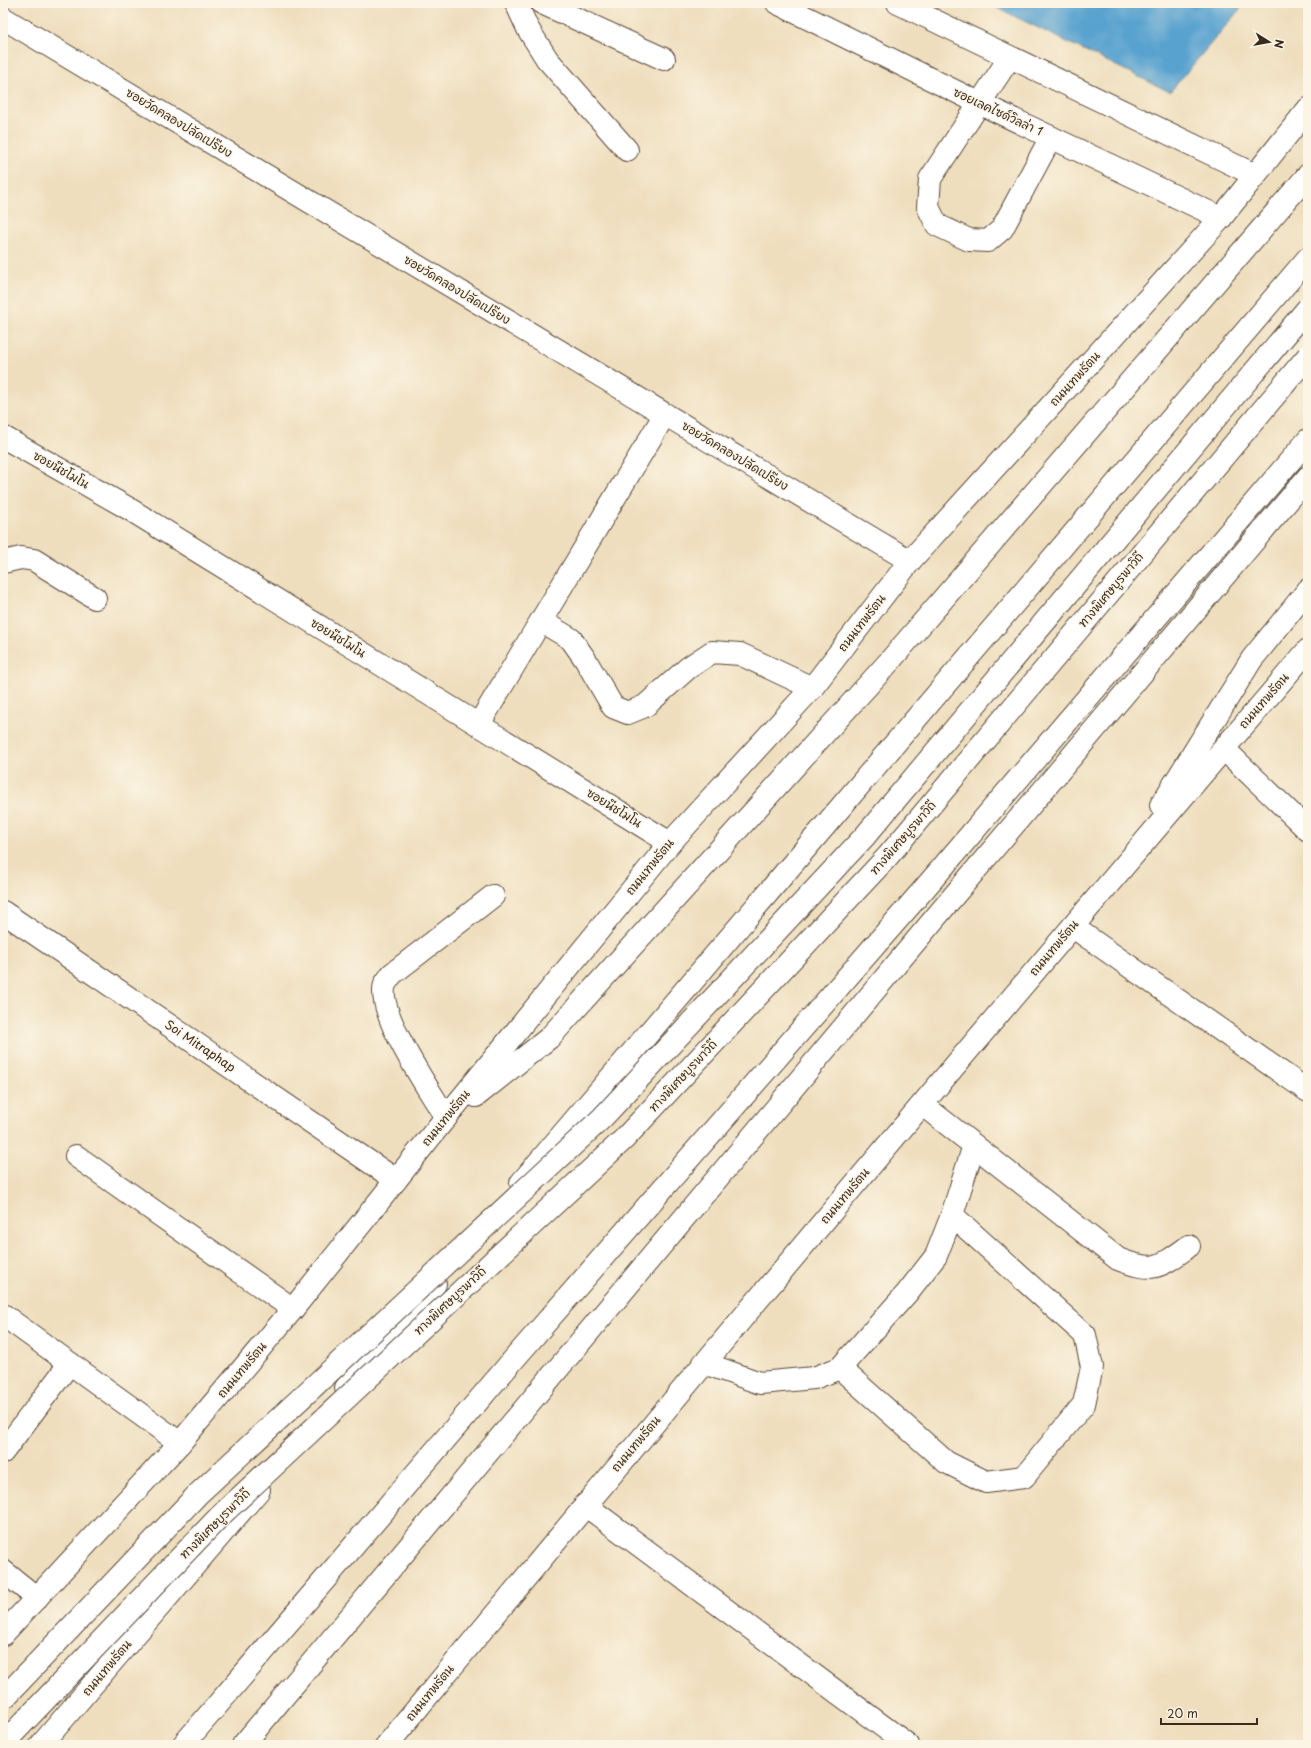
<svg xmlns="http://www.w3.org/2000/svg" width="1311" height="1748" viewBox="0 0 1311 1748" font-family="'Playpen Sans','Playpen Sans Thai',sans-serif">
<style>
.water{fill:#58a2cf;stroke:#4a6676}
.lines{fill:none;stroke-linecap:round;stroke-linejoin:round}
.minor-casing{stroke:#564536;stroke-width:24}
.major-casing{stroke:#564536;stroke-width:24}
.highway-casing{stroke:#564536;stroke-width:24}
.minor{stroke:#fff;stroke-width:22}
.major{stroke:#fff;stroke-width:22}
.highway{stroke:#fff;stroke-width:22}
.highway-bridge-casing{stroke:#564536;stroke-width:24;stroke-linecap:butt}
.highway-bridge{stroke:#fff;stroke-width:22}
.labels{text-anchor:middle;stroke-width:3;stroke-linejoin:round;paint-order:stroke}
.street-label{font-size:12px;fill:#3b2a1e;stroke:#fcf5e5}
</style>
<rect width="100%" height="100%" fill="#fcf5e5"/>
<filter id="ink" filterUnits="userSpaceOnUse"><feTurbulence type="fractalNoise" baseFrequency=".025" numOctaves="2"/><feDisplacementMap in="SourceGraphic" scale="8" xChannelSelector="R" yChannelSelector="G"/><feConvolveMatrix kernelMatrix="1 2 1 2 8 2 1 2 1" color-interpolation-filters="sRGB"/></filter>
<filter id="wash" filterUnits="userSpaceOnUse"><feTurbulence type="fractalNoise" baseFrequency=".012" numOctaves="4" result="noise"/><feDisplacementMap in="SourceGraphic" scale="16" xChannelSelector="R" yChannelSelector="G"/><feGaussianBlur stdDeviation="0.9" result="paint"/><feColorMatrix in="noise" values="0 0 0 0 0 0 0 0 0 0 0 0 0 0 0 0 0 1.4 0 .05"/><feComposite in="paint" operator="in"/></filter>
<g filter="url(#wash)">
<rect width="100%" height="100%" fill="#eedebd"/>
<path class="water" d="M987,3H1245L1170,92Z"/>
</g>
<g filter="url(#ink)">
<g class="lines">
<g class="minor-casing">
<path id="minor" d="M516,3L528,29L547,59L627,150
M542,3L664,59
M777,3L979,103L1221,218
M898,3L1255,175
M3,18L910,561
M1010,57L930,179L928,207L937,225L969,240L988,241L1002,229L1051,137
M3,437L126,507L670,843
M3,562L21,558L34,560L95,598
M541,621L571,639L585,659L613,707L628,713L645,706L688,668L712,652L740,654L812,688
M479,724L665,414
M1224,749L1308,830
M3,912L396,1180
M1073,927L1308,1091
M923,1105L1118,1259C1154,1273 1159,1268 1189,1246
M446,1118C431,1092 375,1012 385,984C387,981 390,977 392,974L493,896
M76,1156L293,1309
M3,1315L180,1443
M704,1363L760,1383L814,1378L840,1368L907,1293L936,1256L952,1215L974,1145
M840,1368L946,1462L986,1482L1024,1477L1084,1404L1092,1367L1085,1335L952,1215
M3,1452L70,1363
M585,1505L908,1745
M3,1571L37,1598"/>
</g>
<g class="major-casing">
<path id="major" d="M1161,805L1252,659L1308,590
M476,1096L549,1038L888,663L1308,175
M3,1634L180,1443L293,1309L443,1121L670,843L812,688L910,561L1221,218L1308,109
M387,1745C691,1377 998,1013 1308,650"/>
</g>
<g class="highway-casing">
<path id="highway" d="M521,1183L1308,258
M346,1388L435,1284
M41,1745L259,1490
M183,1745L514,1359L924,889L1308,440
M243,1745L946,905L1308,477"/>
</g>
<use href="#minor" class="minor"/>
<use href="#major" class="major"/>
<use href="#highway" class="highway"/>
<g class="highway-bridge-casing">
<path id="highway-bridge" d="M3,1699L198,1494L602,1118L865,836L1308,308
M3,1744L220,1516L624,1139L888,856L1308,356"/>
</g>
<use href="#highway-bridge" class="highway-bridge"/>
</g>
</g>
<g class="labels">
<g class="street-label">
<text transform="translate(998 112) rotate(25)" y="4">ซอยเลคไซด์วิลล่า 1</text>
<text transform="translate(179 123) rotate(31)" y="4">ซอยวัดคลองปลัดเปรียง</text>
<text transform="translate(457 290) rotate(31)" y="4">ซอยวัดคลองปลัดเปรียง</text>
<text transform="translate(1075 379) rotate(-48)" y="4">ถนนเทพรัตน</text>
<text transform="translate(735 456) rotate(31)" y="4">ซอยวัดคลองปลัดเปรียง</text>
<text transform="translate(61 470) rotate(30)" y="4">ซอยนีชโมโน</text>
<text transform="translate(1111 590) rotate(-50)" y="4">ทางพิเศษบูรพาวิถี</text>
<text transform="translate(862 623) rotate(-52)" y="4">ถนนเทพรัตน</text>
<text transform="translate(338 638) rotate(32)" y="4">ซอยนีชโมโน</text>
<text transform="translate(1264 701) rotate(-49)" y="4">ถนนเทพรัตน</text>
<text transform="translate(614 808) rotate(32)" y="4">ซอยนีชโมโน</text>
<text transform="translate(903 838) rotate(-49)" y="4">ทางพิเศษบูรพาวิถี</text>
<text transform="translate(650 867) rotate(-51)" y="4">ถนนเทพรัตน</text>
<text transform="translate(1054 948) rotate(-50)" y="4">ถนนเทพรัตน</text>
<text transform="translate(200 1046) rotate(34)" y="4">Soi Mitraphap</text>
<text transform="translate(683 1076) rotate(-47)" y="4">ทางพิเศษบูรพาวิถี</text>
<text transform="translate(446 1118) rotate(-51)" y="4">ถนนเทพรัตน</text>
<text transform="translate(845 1196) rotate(-50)" y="4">ถนนเทพรัตน</text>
<text transform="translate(450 1301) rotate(-43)" y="4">ทางพิเศษบูรพาวิถี</text>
<text transform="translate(242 1370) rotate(-50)" y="4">ถนนเทพรัตน</text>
<text transform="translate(636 1444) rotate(-50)" y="4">ถนนเทพรัตน</text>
<text transform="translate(215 1524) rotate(-45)" y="4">ทางพิเศษบูรพาวิถี</text>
<text transform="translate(107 1668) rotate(-50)" y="4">ถนนเทพรัตน</text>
<text transform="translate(430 1693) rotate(-51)" y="4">ถนนเทพรัตน</text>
</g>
</g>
<rect width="1311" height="1748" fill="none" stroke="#fcf5e5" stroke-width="16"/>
<g transform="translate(1269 42) rotate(101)" stroke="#fcf5e5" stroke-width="3" paint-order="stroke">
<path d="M0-3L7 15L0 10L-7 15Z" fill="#3b2a1e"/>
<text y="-6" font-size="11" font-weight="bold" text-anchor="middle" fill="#3b2a1e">N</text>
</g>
<path d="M1161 1718v6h96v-6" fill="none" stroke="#3b2a1e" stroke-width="2"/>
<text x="1167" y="1718" font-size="12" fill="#3b2a1e" stroke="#fcf5e5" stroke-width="3" paint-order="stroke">20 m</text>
</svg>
